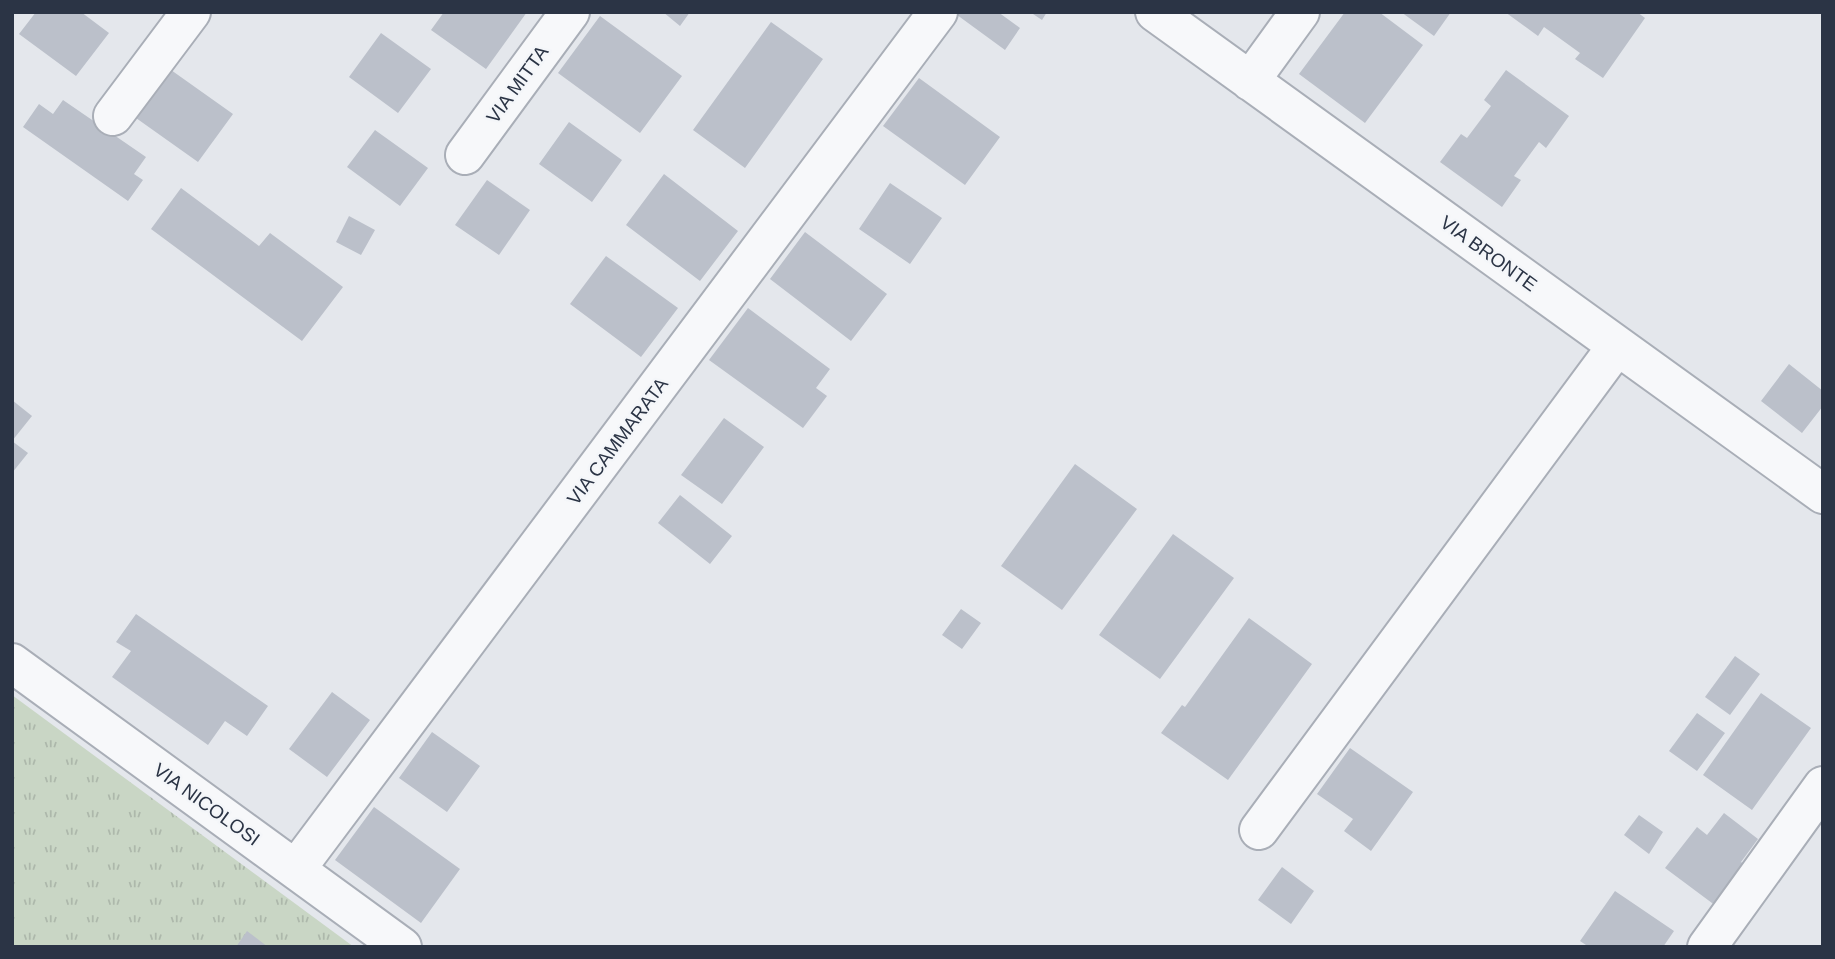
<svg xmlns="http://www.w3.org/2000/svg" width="1835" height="959" viewBox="0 0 1835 959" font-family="Helvetica,sans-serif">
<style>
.grass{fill:url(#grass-tufts)}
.building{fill:#bbc0ca}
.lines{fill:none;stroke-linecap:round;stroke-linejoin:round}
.minor-casing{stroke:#a9aeb7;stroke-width:42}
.minor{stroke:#f7f8fa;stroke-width:38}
.labels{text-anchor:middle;stroke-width:5;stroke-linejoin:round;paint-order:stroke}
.street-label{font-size:19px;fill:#2b3445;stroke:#f4f6f9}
</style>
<defs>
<pattern id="grass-tufts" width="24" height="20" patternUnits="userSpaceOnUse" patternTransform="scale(1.75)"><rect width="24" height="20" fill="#c9d6c5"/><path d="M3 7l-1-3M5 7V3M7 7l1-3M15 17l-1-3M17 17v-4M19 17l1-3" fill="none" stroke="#adb8ab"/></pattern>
</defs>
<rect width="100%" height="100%" fill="#e4e7ec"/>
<path class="grass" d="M12,695L354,947H12Z"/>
<path class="building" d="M36,12H81L109,33L76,76L19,34Z
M444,12H527L486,69L431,30Z
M663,12H690L680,26Z
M953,12H998L1020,28L1005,50Z
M1030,12H1047L1042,20Z
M1345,12H1379L1423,45L1365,123L1299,74Z
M1401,12H1451L1434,36Z
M1505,12H1637L1645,18L1603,78L1575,59L1580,53L1544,27L1538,36Z
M600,16L682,76L640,133L558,73Z
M771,22L823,59L745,168L693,130Z
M381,33L431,69L398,113L349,77Z
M171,70L233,114L198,162L136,118Z
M1506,70L1569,116L1546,148L1539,142L1514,176L1521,180L1502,207L1440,162L1461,134L1467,138L1491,106L1484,100Z
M919,78L1000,137L965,185L883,126Z
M63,100L146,157L134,174L143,180L128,201L23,127L39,104L53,114Z
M569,122L622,160L592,202L539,164Z
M375,130L428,168L400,206L347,167Z
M664,174L738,231L700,281L626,225Z
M487,180L530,210L499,255L455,225Z
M890,183L942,218L910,264L859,229Z
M181,188L259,246L270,233L343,287L302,341L151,229Z
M349,216L375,230L361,255L336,242Z
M805,232L887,294L851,341L770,279Z
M606,256L678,308L641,357L570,304Z
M748,308L830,369L816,388L827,396L803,428L709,360Z
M1789,364L1823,391V406L1802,433L1761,401Z
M12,400L32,416L12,441L28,453L12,473Z
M724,418L764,447L722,504L681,475Z
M1075,464L1137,509L1062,610L1001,566Z
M680,495L732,536L710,564L658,523Z
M1173,534L1234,578L1160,679L1099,635Z
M961,609L981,623L962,649L942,635Z
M136,614L268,706L247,736L225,721L208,745L112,677L131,651L116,642Z
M1249,618L1312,664L1228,780L1161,733L1182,705L1185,707Z
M1735,656L1760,674L1730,715L1705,697Z
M332,692L370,720L327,777L289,749Z
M1761,693L1811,728L1752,810L1703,775Z
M1697,713L1725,733L1697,771L1669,751Z
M432,732L480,766L447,812L399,778Z
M1350,748L1413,792L1371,851L1344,831L1353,819L1317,794Z
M374,807L460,869L421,923L335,860Z
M1724,813L1758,839L1741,862L1746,866L1716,906L1665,868L1697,827L1707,835Z
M1639,815L1663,832L1649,854L1624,835Z
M1282,867L1314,891L1291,924L1258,900Z
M1615,891L1674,931L1663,947H1589L1580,941Z
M247,931L268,947H236Z"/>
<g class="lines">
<g class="minor-casing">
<path id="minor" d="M1155,12L1823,494
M1250,81L1300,12
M113,116L191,12
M465,155L570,12
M12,663L402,947
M1259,830L1617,346
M296,869L938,12
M1707,947L1823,786"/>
</g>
<use href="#minor" class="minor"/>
</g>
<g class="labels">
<g class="street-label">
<text transform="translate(517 84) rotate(-54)" y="7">VIA MITTA</text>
<text transform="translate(1489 253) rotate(36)" y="7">VIA BRONTE</text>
<text transform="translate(617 441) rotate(-53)" y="7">VIA CAMMARATA</text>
<text transform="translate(207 804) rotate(36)" y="7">VIA NICOLOSI</text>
</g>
</g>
<rect width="1835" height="959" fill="none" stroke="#2b3445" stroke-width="28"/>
</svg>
